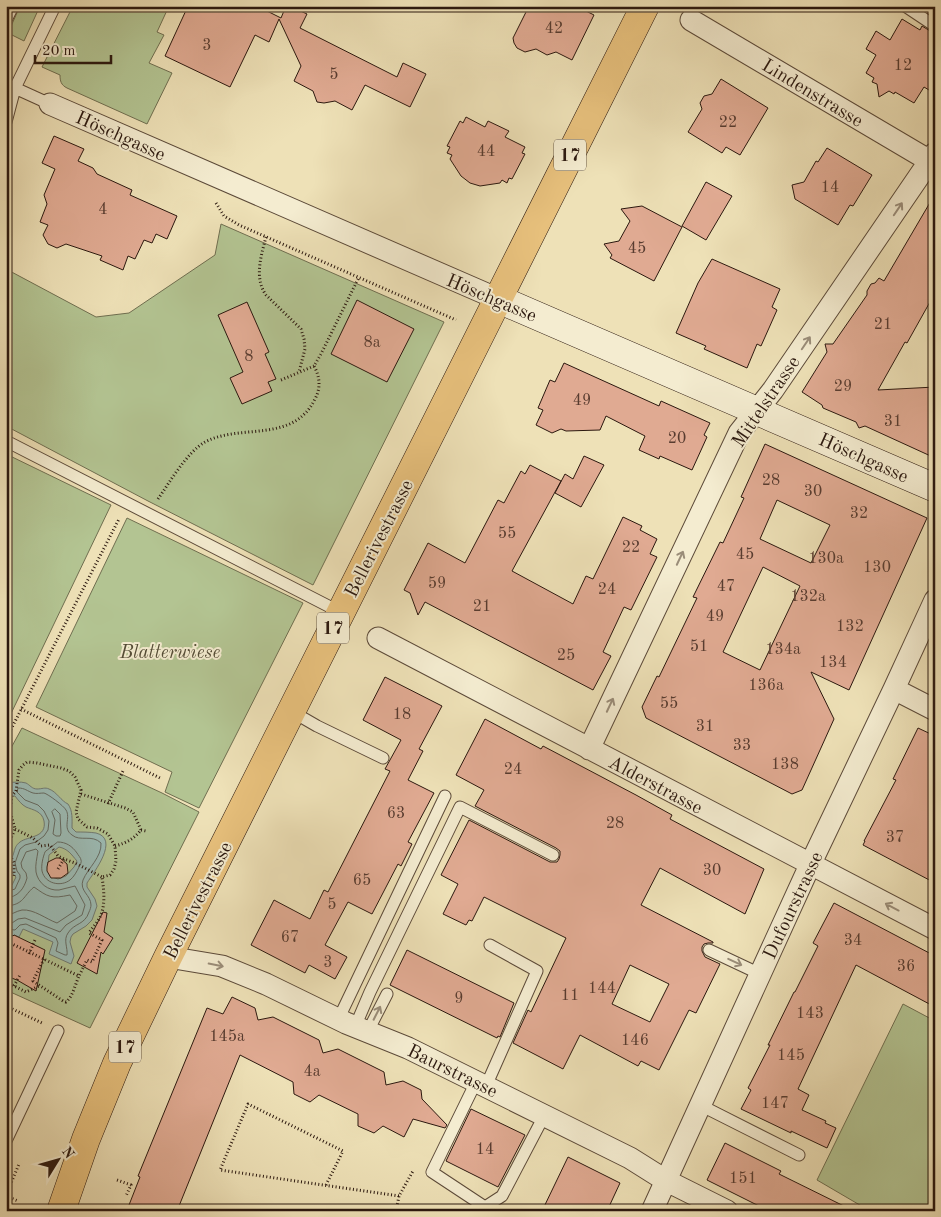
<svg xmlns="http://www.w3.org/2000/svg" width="941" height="1217" viewBox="0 0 941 1217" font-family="'Old Standard TT',serif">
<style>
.green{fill:#b3c492;stroke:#6f6e50}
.water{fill:#9cbcb6;stroke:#6f7a73;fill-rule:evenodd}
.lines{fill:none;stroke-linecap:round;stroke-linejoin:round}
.shore{stroke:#646a62;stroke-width:1}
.building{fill:#e0aa92;stroke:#2b180f;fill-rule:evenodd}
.service-casing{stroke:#5c4a39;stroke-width:13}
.minor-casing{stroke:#5c4a39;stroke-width:23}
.secondary-casing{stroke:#2b180f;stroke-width:29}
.primary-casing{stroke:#2b180f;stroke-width:29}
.path{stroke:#2b180f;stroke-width:3;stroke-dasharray:1 2.5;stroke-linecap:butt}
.service{stroke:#f4ecd0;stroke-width:11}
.minor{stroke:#f4ecd0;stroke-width:21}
.secondary{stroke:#f4ecd0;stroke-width:28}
.primary{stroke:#e7c07c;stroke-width:28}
.oneway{stroke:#9a8d79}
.labels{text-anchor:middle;stroke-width:4;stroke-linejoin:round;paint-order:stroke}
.number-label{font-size:16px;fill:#583c30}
.shield{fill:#f4ecd0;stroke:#675849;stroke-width:1}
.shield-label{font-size:18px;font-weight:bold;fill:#2b180f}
.street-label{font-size:19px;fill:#2b180f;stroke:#f4ecd0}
.park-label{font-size:19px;font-style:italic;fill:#544c36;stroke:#f4ecd0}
</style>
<rect width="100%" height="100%" fill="#eee1b7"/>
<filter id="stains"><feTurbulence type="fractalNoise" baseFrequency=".004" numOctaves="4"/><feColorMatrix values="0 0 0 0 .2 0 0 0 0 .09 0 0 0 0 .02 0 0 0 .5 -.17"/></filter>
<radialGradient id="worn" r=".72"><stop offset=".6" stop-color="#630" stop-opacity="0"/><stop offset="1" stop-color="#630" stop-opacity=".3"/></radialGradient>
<path class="green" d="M20,6H40L24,41L8,33Z
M73,6H169L157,32L164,35L149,63L172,73L147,124L67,88C61,85 60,81 60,75L42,67Z
M221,224L444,322L313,585L148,501L6,426V269L96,317L129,313L215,255Z
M6,454L111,505L6,724Z
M127,518L303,603L199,808L165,792L172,772L36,707Z
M22,728L162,793L199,812L90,1028L6,990V757Z
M903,1004L935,1021V1211H870L817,1180Z"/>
<path class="water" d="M6,782C13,783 20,781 26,783C30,785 32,789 37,789C42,789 45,787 49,789C57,792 61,801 68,804C73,811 72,820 72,828L76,832C82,832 90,832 96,833C120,839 94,872 87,883V887L95,899L97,906L92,920L86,926L73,934L71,937L70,942L74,956L71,964L49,954L53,942L23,929L19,937L14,935L13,936L6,933V888L12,885L16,877C7,869 11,862 14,852C15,848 16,845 20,842C28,836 47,838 44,821C42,811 33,810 26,807C22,805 18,800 15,796H6ZM59,847C68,849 71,854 77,861L74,867L66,876L58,879L52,877L48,864L49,855Z"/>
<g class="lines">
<path class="shore" d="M55,809L60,814L61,833L60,836H56L53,834L55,820L52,812Z
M58,842C66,842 72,846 77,853C78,855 81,858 81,860C82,862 80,865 79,867C77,871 74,877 70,880C61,887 45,884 42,871C41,865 43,857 45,852Z
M6,892L15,889L20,878V875L17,871L15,863L20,849L25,845L36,842L44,836L48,830L49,821L44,811L38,805L25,800L17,792L18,788C25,788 27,791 33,793C37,794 40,793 44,793C48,794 64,806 66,810C71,818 62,828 72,835C80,842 92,834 101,843C102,857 88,868 83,880C79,891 91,895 91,905C91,907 90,910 89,912C85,925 74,923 68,933C63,940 68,948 67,955H65L56,951L58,943L56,938L26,924L20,925L15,930L6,929
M6,898C18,897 24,889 27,878L26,873L22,868L21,863L26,852L36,849L38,851C37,858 35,865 36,872C38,883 48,891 59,890C64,889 70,887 75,886L85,905L82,915L66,925L60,932L25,918L18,919L12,923H6
M6,906C24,905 23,896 34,887C48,897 51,899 70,895L77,906L75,911L57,923C46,919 34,909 22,910C16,911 12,915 6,915"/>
</g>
<path class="building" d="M188,6H257L281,18L286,6H290L307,14L300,28L397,77L403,63L426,74L410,107L365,85L352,110L335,101L324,103L317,102L313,91L294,81L301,66L279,19L269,42L255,35L230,87L165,56Z
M529,6H576L594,15L572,60L556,52L547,55L536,49L525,52L517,48L514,43L513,38Z
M902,19L920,30L922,26L935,34V79L929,90L924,87L914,103L895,92L894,94L889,91L879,97L877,84L872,82L874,78L866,73L876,55L866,49L876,31L890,40Z
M721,79L768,108L740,155L726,147L722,153L688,132L702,109L700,103L704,96L712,94Z
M466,117L485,127L488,121L509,131L505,137L525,147L522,153L525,154L512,179L509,178L507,183L502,180L500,183L480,186L470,183L461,176L450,159L452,155L447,153L450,147L447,146L460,121L463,123Z
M54,136L84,149L78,161L93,168L97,174L132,190L130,195L177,216L167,239L156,234L152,243L144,240L135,259L128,256L123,270L100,260L102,256L66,244L57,248L48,244L43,235L48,225L40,222L47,204L44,195L55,169L42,163Z
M827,148L872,175L853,206L850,205L838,225L795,199L792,185L804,182L816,161L818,162Z
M706,182L732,196L706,240L682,226Z
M935,194V293L907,343L905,342L878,390L935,387V458L865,426L859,428L856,422L823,408L822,405L802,392L827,352L825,344H833L867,295V291L871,284L875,283L879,278L884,281Z
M642,206L682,227L654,281L610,258L612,255L604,244L619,241L630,221L621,209Z
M712,259L780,289L772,307L777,310L761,346L757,344L747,368L704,349L706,346L676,333L698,283Z
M357,300L414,329L387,382L331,354Z
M247,302L269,352L265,354L276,379L268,382L272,391L242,404L230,378L243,372L218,315Z
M564,363L659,406L661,401L710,423L704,435L707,437L692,470L660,456L659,459L639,450L645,436L606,416L600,430L566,431L561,429L552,433L536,425L543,410L538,408L550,380L555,382Z
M765,444L927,518L849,690L811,672L834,719L802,790L792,794L646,718L642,707L657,676L659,677L697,598L693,597L720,542L723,543L744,498L741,497ZM777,500L830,525L811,563L760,539ZM763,567L800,586L760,670L723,652Z
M584,456L604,465L581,507L555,493L565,474L573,479Z
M530,465L561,481L512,571L573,604L586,576L593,579L623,517L642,526L640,530L657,539L650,554L657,557L631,610L624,607L603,652L611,656L593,690L425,602L418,615L410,593L404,590L428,543L465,563L498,500L504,503L521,471L525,474Z
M385,677L442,706L419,749L423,751L408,780L434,793L408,842L412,844L401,866L398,864L372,914L348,902L325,945L347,957L335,979L309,965L305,973L251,945L274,900L310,919L324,890L328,892L390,771L385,769L401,740L363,720Z
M485,719L541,749L543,746L636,795L672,815L670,819L764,869L745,914L660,868L641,905L713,942V943H708L704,944L702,947V951L705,957L720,964L696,1013L689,1010L659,1070L641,1061L638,1066L580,1035L563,1069L513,1043L528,1010L531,1012L566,938L484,897L472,921L469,920L466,925L443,914L458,884L441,875L469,820L550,862H557L559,859L560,855V851L556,848L475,806L484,790L456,775ZM630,965L669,984L650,1022L612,1004Z
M918,728L935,736V883L863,845L865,841H864L896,780L893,779Z
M56,858H60L67,864L68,873L61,878H51L47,871V867L48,862Z
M834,903L935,956V1007L856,965L798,1089L809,1095L802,1110L826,1121L825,1123L836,1128L827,1148L791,1131V1133L741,1109L751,1090L748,1088L770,1045H768L794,992H795L818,946L813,943Z
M103,912L107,913L104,932L113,938L103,954L101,952L97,974L77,963Z
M6,933L13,936L14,935L45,950L36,991L17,980L6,976Z
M407,950L514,1003L500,1037L498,1036L497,1038L390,985Z
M232,997L255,1008L258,1020L273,1017L319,1040L323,1053L338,1049L384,1072L386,1085L403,1081L421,1090L422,1099L447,1125L445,1128L413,1119L404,1137L383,1126L374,1133L358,1126V1114L319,1095L310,1102L294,1094L293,1082L240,1055L177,1211H143L129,1205L140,1177L138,1176L207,1008L223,1014Z
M471,1109L525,1135L498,1187L446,1161Z
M725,1143L781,1171L779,1174L854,1211H769L707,1180Z
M568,1157L620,1183L607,1211H542Z"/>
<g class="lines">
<g class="service-casing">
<path id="service" d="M905,6L935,26
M6,20L13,6
M6,84L50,104
M6,122L15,88L55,6
M6,441L340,612
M291,711L317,726L383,758
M709,950L760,974
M338,1020L445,796
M355,1027L370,992L460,807L553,855
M368,1031L387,994
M476,1082L432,1172L485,1207L502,1196L544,1116
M486,1086L537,971L490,945
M700,1105L799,1155
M6,1141L58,1031"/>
</g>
<g class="minor-casing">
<path id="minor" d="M691,20L935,164
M50,104L498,299
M378,638L935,929
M894,689L935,710
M589,749L739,433L773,390L935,153
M168,957L222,966L266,984L346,1023L408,1048L630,1158L665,1180L727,1211
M652,1211L810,865L894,689L935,600"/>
</g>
<g class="secondary-casing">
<path id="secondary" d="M498,299L935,488"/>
</g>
<g class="primary-casing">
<path id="primary" d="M61,1211L86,1139L117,1063L168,957L645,6"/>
</g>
<path class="path" d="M216,203L224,216L239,225L456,320
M266,237C261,256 254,278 266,295L301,329L304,339L305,349L299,372
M281,380L314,366
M158,499C170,482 187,452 205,442C241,423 293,444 315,399C321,388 320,377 314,366L321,354L359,277
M21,709L160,778
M6,739L119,519
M81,794L125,808L133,812L141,830C134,839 126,843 115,846
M108,804L123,771
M15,829L33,838L41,846L50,845L58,856L64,859L75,863L102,877
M141,830L146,831
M7,849L14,863V876
M6,850L15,829L10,811L12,796L16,791L19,770L23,765L27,762L37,763L61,768L69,771L75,777L81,790L76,812L78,819L87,827L97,828L108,834L115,846L116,861L114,869L110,875L102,877C104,891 106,906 99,919C96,924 92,928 89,933L102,940L92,962L87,960L79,976L6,941
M58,869L64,859
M29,954L35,940
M44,959L33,981L63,1001L66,1002C73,996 75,985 79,976
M6,982L26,992L39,986
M14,986L20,975
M6,1006L42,1023
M117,1180L131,1185L126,1196
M326,1185L343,1151L248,1104L220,1170L399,1196
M6,1195L19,1164
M6,1196L18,1201
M396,1211L399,1196L413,1171"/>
<use href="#service" class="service"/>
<use href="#minor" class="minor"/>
<use href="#secondary" class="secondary"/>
<use href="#primary" class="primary"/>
</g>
<defs><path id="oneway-shaft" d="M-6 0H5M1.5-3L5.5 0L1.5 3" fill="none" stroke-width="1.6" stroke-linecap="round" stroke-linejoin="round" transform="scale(1.25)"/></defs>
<g class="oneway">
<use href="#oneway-shaft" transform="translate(898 209) rotate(-56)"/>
<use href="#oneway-shaft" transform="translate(806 343) rotate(-56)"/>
<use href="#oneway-shaft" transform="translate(680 558) rotate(-65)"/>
<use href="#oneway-shaft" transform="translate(610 705) rotate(-65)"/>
<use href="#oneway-shaft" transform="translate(892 907) rotate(-152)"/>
<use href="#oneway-shaft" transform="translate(735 962) rotate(25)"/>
<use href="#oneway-shaft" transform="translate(216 965) rotate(11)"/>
<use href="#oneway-shaft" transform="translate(377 1013) rotate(-63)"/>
</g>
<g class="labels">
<g class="number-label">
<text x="554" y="33">42</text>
<text x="207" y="50">3</text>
<text x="903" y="70">12</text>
<text x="334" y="79">5</text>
<text x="728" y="127">22</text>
<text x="486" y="156">44</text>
<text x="830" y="192">14</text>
<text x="103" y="214">4</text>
<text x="637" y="253">45</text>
<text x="883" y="329">21</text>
<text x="372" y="347">8a</text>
<text x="249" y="361">8</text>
<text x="843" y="391">29</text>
<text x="582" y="405">49</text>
<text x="893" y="426">31</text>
<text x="677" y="443">20</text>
<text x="771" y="485">28</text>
<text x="813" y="496">30</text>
<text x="859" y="518">32</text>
<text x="507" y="538">55</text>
<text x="631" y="552">22</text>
<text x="745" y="559">45</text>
<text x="826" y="563">130a</text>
<text x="877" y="572">130</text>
<text x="437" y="588">59</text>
<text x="726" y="591">47</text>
<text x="607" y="594">24</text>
<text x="808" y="601">132a</text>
<text x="482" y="611">21</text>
<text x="715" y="621">49</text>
<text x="850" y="631">132</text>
<text x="699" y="651">51</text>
<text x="783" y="654">134a</text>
<text x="566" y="660">25</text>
<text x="833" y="667">134</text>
<text x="766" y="690">136a</text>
<text x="669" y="708">55</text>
<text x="402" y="719">18</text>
<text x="705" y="731">31</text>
<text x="742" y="750">33</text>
<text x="785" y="769">138</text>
<text x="513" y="774">24</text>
<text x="396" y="818">63</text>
<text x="615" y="828">28</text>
<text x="895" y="842">37</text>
<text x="712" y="875">30</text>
<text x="362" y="885">65</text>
<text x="332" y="909">5</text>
<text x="290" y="942">67</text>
<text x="853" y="945">34</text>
<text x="328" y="967">3</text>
<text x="906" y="971">36</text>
<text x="602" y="993">144</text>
<text x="570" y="1000">11</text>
<text x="459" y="1003">9</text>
<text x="810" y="1018">143</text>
<text x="227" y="1041">145a</text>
<text x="635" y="1045">146</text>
<text x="791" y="1060">145</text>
<text x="312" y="1076">4a</text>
<text x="775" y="1108">147</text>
<text x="485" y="1154">14</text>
<text x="743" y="1183">151</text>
</g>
<g class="shield">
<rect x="554" y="139.5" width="32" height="31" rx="4"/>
<rect x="317" y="612.5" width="32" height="31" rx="4"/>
<rect x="109" y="1031.5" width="32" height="31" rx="4"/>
</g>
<g class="shield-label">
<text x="570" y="161">17</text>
<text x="333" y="634">17</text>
<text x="125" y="1053">17</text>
</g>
<g class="street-label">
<text transform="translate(813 92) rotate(31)" y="7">Lindenstrasse</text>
<text transform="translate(121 135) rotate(24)" y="7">Höschgasse</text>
<text transform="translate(492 297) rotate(23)" y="7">Höschgasse</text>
<text transform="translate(765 401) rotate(-56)" y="7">Mittelstrasse</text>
<text transform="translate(864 457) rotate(24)" y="7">Höschgasse</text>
<text transform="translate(378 538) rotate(-63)" y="7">Bellerivestrasse</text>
<text transform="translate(656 784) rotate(28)" y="7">Alderstrasse</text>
<text transform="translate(197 900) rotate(-63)" y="7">Bellerivestrasse</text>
<text transform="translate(792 905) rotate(-65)" y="7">Dufourstrasse</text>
<text transform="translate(453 1070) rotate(26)" y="7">Baurstrasse</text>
</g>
<g class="park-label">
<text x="170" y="658">Blatterwiese</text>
</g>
</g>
<rect width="941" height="1217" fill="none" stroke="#eee1b7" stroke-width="25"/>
<rect x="8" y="8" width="926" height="1202" fill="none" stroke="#2b180f" stroke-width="2.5"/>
<rect x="12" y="12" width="916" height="1192" fill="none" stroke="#2b180f"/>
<g transform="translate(58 1160) rotate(53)" stroke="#f4ecd0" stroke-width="4" paint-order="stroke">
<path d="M0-4L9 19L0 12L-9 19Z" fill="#2b180f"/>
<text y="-8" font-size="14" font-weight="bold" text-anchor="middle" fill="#2b180f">N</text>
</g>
<path d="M35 55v8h76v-8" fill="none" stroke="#2b180f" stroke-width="2.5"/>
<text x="42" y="55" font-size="15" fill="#2b180f" stroke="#f4ecd0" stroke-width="4" paint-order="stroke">20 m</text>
<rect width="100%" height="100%" filter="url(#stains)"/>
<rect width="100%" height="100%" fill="url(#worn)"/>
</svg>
